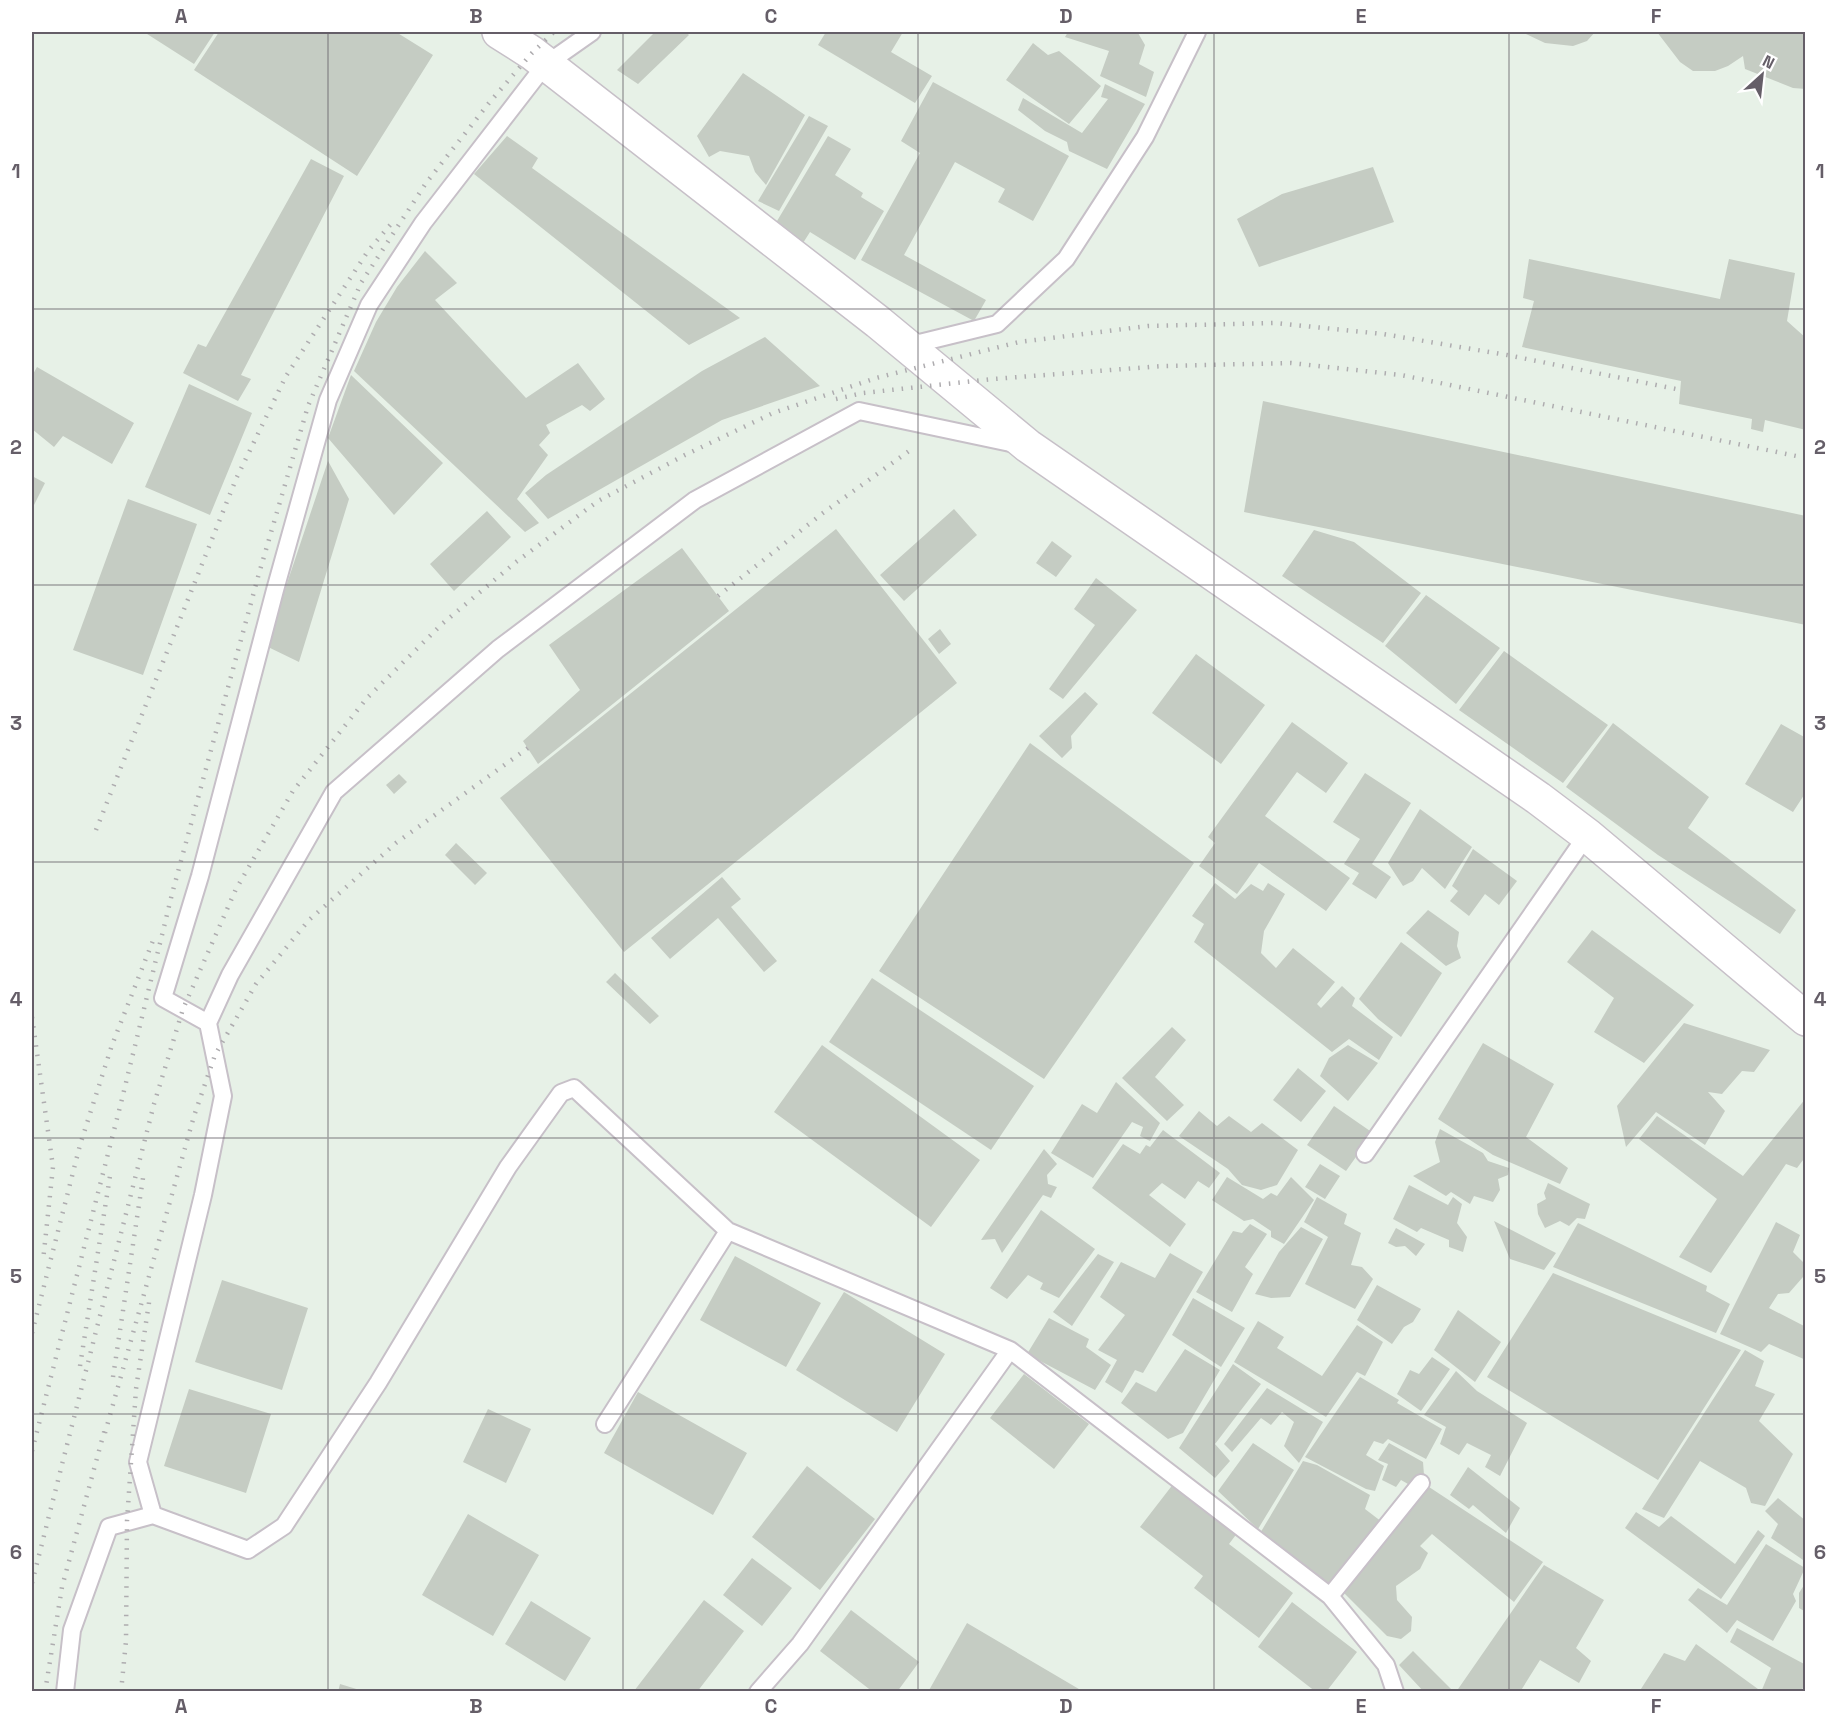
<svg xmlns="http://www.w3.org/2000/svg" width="1837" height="1723" viewBox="0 0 1837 1723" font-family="'Space Grotesk',sans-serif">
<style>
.building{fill:#c5ccc3}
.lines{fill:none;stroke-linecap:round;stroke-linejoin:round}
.service-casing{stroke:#c7c0c8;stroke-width:20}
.minor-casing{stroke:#c7c0c8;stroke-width:36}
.service{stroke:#fff;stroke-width:16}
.minor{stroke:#fff;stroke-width:33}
.rail{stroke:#aeacaf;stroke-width:4.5;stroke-dasharray:1.5 8;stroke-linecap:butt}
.grid{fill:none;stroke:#655e68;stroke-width:1.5;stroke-opacity:0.55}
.neatline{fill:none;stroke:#655e68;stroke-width:2}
.grid-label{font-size:20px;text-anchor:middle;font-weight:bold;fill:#655e68}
</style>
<rect width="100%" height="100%" fill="#e7f1e7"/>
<path class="building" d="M144,32H215L194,64Z
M219,32H396L433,55L357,176L194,70Z
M655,32H686L689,35L638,84L617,70Z
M826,32H903L891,52L932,76L915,103L818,45Z
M1068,32H1139L1138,33L1145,45L1139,64L1154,72L1146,97L1100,76L1109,51L1065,37Z
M1526,32H1595L1587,41L1573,46L1545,43L1526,34Z
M1657,32H1806V89L1793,88L1745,69L1743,56L1728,66L1715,71H1693L1680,62Z
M1033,43L1048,55L1059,51L1101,86L1069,124L1006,80Z
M743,73L805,115L766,185L755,172L749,156L720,151L709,157L697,136Z
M933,82L1069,156L1033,221L998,202L1005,189L955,162L904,255L986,300L974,321L861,260L920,153L901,141Z
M1105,84L1145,104L1107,169L1069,151L1067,142L1045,131L1018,110L1023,98L1082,133L1108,99L1101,97Z
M809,116L828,126L779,211L758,201Z
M507,136L538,158L532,168L740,318L689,345L474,174Z
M828,136L851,149L835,175L863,193L861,197L884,211L855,260L810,232L803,243L774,226Z
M311,159L344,176L241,375L251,379L238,401L183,373L198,344L206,347Z
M1373,167L1394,222L1259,267L1237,219L1282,194Z
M425,251L457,283L435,300L526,398L578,363L605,399L590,411L582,405L546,425L550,433L539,445L548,455L517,499L539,523L525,532L354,371L376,322L397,287Z
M1529,259L1720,299L1729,259L1795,273L1787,321L1806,338V430L1765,420L1763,432L1751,429L1752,419L1679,404L1681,381L1522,347L1534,301L1523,298Z
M765,337L820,386L722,420L548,519L525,493L546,475L702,371Z
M37,367L134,423L112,464L63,436L54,447L32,429V376Z
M351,375L443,463L394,515L328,438Z
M189,384L252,413L210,515L145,487Z
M1263,401L1806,516V625L1244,512Z
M328,461L349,499L299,662L266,646Z
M32,476L45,483L32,509Z
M128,499L197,524L143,675L73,650Z
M954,509L977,535L904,601L880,575Z
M487,511L511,537L454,591L430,564Z
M836,529L957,683L624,952L500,798Z
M1314,530L1354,542L1421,593L1383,643L1282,576Z
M1052,541L1072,556L1056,577L1036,563Z
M682,548L729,611L538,764L523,741L580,690L549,645Z
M1096,578L1137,610L1063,699L1049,689L1095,625L1074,609Z
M1426,595L1500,648L1456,704L1385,646Z
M940,629L951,644L939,654L928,639Z
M1504,651L1608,725L1563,783L1459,710Z
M1196,654L1265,705L1221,764L1152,713Z
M1085,692L1098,704L1071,736L1072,748L1062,758L1039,736Z
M1292,722L1348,763L1326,793L1297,772L1265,816L1350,878L1326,911L1259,863L1237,894L1199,866L1215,843L1208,837Z
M1613,723L1709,797L1688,828L1796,910L1780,934L1658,855L1566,787Z
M1781,724L1806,738V792L1793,812L1745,784Z
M1030,743L1194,863L1044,1079L879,971Z
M1365,773L1411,803L1372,864L1391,877L1376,899L1352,884L1359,873L1344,864L1360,839L1333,822Z
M399,774L407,782L394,794L386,785Z
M1420,809L1472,847L1445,889L1422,868L1413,881L1403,886L1388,863Z
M456,843L487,873L475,885L445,855Z
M1473,849L1517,881L1499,905L1485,894L1469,916L1450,901L1458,891L1452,886Z
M722,877L741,899L731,907L777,961L764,972L718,918L670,959L651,938Z
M1215,883L1235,899L1251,884L1263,891L1268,883L1285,894L1264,931L1261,953L1276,968L1293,948L1335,982L1317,1004L1321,1008L1342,986L1355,998L1352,1006L1393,1037L1379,1060L1349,1039L1332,1052L1194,942L1204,924L1192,916Z
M1428,910L1459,932L1457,946L1461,958L1446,966L1406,933Z
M1592,930L1694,1005L1644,1063L1594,1032L1614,998L1567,962Z
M1401,942L1442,973L1401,1037L1378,1019L1359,999Z
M615,973L659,1016L650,1024L606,982Z
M872,978L1034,1086L991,1150L829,1042Z
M1684,1023L1770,1050L1754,1072L1742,1071L1722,1094L1708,1092L1725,1111L1705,1145L1656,1112L1626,1147L1617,1106Z
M1172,1027L1186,1040L1155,1077L1184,1105L1167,1121L1122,1078Z
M1483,1043L1554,1084L1526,1137L1568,1168L1560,1184L1493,1155L1438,1119Z
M822,1045L980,1160L931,1227L774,1112Z
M1348,1045L1378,1063L1348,1101L1320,1076L1329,1058Z
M1298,1068L1326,1091L1301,1122L1273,1100Z
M1116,1082L1160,1123L1150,1141L1140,1136L1143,1127L1132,1122L1093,1178L1051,1153L1082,1104L1097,1113Z
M1806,1098V1156L1797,1168L1786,1164L1711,1273L1679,1257L1717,1199L1639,1139L1657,1116L1743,1176Z
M1334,1106L1373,1133L1346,1171L1307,1145Z
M1199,1111L1217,1126L1229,1116L1251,1132L1262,1123L1298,1150L1277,1185L1261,1190L1242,1185L1228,1169L1179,1136Z
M1440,1129L1483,1153L1488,1161L1509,1168L1508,1175L1498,1179L1500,1190L1493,1202L1474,1196L1470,1204L1451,1192L1446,1196L1413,1176L1440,1162L1435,1142Z
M1163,1130L1220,1173L1209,1188L1198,1181L1185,1199L1162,1183L1149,1195L1186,1224L1170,1247L1092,1188L1123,1144L1140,1154L1146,1145L1150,1147Z
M1044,1149L1057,1164L1047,1175L1048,1184L1057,1187L1051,1198L1043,1195L1002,1253L995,1239L981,1240Z
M1320,1164L1340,1176L1325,1199L1305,1187Z
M1227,1177L1263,1199L1271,1193L1277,1196L1291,1177L1314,1200L1284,1244L1271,1237V1231L1253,1219L1244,1221L1212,1200Z
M1548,1183L1590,1204L1585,1219L1577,1218L1569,1226L1560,1221L1545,1228L1538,1214L1537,1204L1546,1199L1544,1193Z
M1409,1185L1448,1205L1453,1197L1462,1204L1457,1223L1467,1237L1463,1252L1449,1247V1240L1421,1228L1417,1232L1393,1219Z
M1317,1197L1347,1214L1344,1224L1361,1233L1351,1265L1362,1267L1373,1279L1355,1309L1305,1284L1328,1237L1304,1222Z
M1041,1210L1095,1249L1059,1298L1040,1289L1043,1283L1028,1275L1007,1299L990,1288Z
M1494,1221L1556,1253L1544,1270L1510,1259Z
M1776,1222L1800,1235L1793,1252L1804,1263L1803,1277L1789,1293L1778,1294L1769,1308L1806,1327V1360L1769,1344L1761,1352L1720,1334Z
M1578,1223L1707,1286L1706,1291L1730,1304L1716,1333L1553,1267Z
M1250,1224L1267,1234L1245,1267L1253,1274L1232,1312L1196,1292L1233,1231L1242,1233Z
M1301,1227L1323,1239L1290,1297L1271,1298L1255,1294L1279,1252Z
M1396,1228L1425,1244L1416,1256L1405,1246L1396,1247L1388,1243Z
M1170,1253L1203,1272L1143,1373L1135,1370L1122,1393L1105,1382L1117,1360L1098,1350L1125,1315L1100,1297L1121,1262L1155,1278Z
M1098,1254L1114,1262L1072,1326L1053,1312Z
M735,1256L821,1303L786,1367L700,1320Z
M1553,1273L1741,1350L1658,1480L1487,1377Z
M222,1280L308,1308L282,1390L195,1362Z
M1377,1285L1421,1309L1413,1322L1404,1327L1392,1344L1357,1320Z
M844,1292L945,1354L897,1432L796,1370Z
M1193,1298L1245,1328L1221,1367L1172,1335Z
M1458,1310L1501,1342L1475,1382L1434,1350Z
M1049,1318L1089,1339L1086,1347L1111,1365L1095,1390L1027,1354Z
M1258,1321L1284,1337L1277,1348L1322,1376L1357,1325L1383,1342L1365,1376L1357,1372L1326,1417L1234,1362Z
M1185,1349L1220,1370L1183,1433L1168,1439L1121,1403L1136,1382L1156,1392Z
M1745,1350L1764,1361L1755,1386L1775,1394L1759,1421L1793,1454L1765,1506L1751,1503L1746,1488L1700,1461L1664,1518L1642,1509Z
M1432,1357L1450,1369L1421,1411L1397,1394L1410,1370L1419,1374Z
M1233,1364L1261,1384L1215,1444L1230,1461L1215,1478L1179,1448Z
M1456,1371L1477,1391L1527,1423L1500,1476L1485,1467L1491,1455L1467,1443L1459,1455L1440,1444L1446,1427L1424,1415Z
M1024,1374L1089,1424L1054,1469L990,1418Z
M1360,1377L1399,1400L1397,1403L1442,1429L1426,1459L1388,1439L1383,1444L1374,1441L1366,1455L1384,1466L1375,1491L1366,1489L1305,1457Z
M1267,1388L1323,1422L1299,1463L1284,1446L1294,1422L1282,1412L1271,1425L1261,1418L1232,1452L1224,1444Z
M189,1389L271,1414L246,1493L164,1466Z
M638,1392L747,1453L713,1515L604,1453Z
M488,1409L531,1429L506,1483L463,1462Z
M1253,1443L1294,1470L1258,1529L1218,1491Z
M1389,1443L1423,1462L1424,1475L1408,1484L1401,1480L1396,1487L1382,1480L1388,1464L1378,1460Z
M1303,1461L1317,1465L1370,1495L1365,1509L1382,1522L1331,1589L1259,1535Z
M807,1466L875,1519L820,1590L752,1537Z
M1468,1467L1520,1508L1506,1533L1473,1505L1469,1509L1450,1495Z
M1174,1483L1238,1532L1229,1544L1293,1593L1259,1638L1194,1588L1203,1576L1140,1527Z
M1426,1485L1543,1562L1514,1602L1432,1534L1420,1546L1428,1553L1420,1569L1396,1586L1397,1600L1412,1617L1411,1631L1401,1639L1387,1636L1341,1590Z
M1778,1498L1806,1521V1562L1771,1538L1778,1524L1765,1511Z
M1636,1512L1659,1527L1671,1516L1735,1564L1758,1530L1765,1536L1721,1599L1625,1528Z
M468,1514L539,1555L493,1636L422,1595Z
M1766,1544L1805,1568L1793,1594L1796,1601L1773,1641L1737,1620L1727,1633L1688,1600L1698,1588L1727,1605Z
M752,1558L792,1588L762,1626L723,1595Z
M1544,1565L1604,1600L1576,1648L1591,1661L1579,1683L1540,1660L1520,1692H1456Z
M1806,1582V1612L1799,1608V1593Z
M704,1600L744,1631L697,1692L634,1691Z
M531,1601L591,1638L565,1681L505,1644Z
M1292,1602L1357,1652L1326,1692H1316L1258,1647Z
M851,1610L919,1662L897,1692H873L820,1651Z
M967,1623L1084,1692H928Z
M1737,1628L1806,1665V1681L1801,1692H1761L1771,1668L1730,1642Z
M1696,1644L1758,1689L1756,1692H1639L1664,1653L1685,1661Z
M1413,1651L1451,1689L1449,1692H1424L1399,1665Z
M340,1684L363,1691V1692H338Z"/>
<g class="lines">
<g class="service-casing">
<path id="service" d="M907,346L997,324L1066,259L1145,137L1197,32
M208,1023L163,998L200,876L275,590L328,400L369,305L423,223L545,65L592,32
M1365,1154L1587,835
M1010,1350L728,1231L574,1088L561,1093L508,1167L378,1383L284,1526L248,1550L153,1515L138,1462L203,1195L223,1096L208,1023L230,975L334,792L498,649L695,500L859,411L1015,444
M605,1424L728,1231
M1330,1596L1421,1483
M65,1692L72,1630L109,1527L153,1515
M758,1692L800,1644L1010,1350L1330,1596L1386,1665L1395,1692"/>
</g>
<g class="minor-casing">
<path id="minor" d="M499,32L532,53L878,322L1028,446L1538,798L1587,835L1806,1019"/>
</g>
<use href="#service" class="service"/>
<use href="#minor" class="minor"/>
<path class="rail" d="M836,399L863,393L993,379L1163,366L1291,363L1401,375L1806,458
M718,596L823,513L909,451
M96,830L236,479L286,376L368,251L391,224
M32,1017L53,1167L43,1261
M32,1333L80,1145L112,1045L154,938
M80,1366L110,1176
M113,1377L143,1178
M105,1433L194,1116L215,1055L256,984L309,920L396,843L528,748
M67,1445L154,1104L183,1009L236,889L293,791L367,698L442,624L516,562L598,501L685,455L773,413L876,378L1019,342L1148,326L1275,323L1383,334L1507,355L1681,390
M32,1451L122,1099L172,894L258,577L308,406L361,283L426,183L489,103L532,53L554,32
M32,1583L69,1437
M45,1692L62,1587L106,1425
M121,1692L126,1641L127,1521L136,1389L150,1296"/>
</g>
<path class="grid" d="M328,32V1692M623,32V1692M918,32V1692M1214,32V1692M1509,32V1692M32,309H1806M32,585H1806M32,862H1806M32,1138H1806M32,1414H1806"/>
<rect width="1837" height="1723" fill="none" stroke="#ffffff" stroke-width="66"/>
<g transform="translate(1762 75) rotate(27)" stroke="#ffffff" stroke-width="4.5" paint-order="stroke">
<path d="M0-4.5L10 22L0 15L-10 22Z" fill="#655e68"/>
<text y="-9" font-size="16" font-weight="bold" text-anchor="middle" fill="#655e68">N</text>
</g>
<rect x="33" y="33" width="1771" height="1657" class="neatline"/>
<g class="grid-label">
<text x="181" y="23">A</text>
<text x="476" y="23">B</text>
<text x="771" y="23">C</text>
<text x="1066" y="23">D</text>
<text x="1361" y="23">E</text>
<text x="1656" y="23">F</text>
<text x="16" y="178">1</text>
<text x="1820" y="178">1</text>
<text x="16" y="454">2</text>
<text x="1820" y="454">2</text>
<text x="16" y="730">3</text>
<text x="1820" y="730">3</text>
<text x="16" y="1006">4</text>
<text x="1820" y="1006">4</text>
<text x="16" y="1283">5</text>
<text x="1820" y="1283">5</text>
<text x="16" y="1559">6</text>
<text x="1820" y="1559">6</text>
<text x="181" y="1713">A</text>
<text x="476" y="1713">B</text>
<text x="771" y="1713">C</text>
<text x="1066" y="1713">D</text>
<text x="1361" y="1713">E</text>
<text x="1656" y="1713">F</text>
</g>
</svg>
